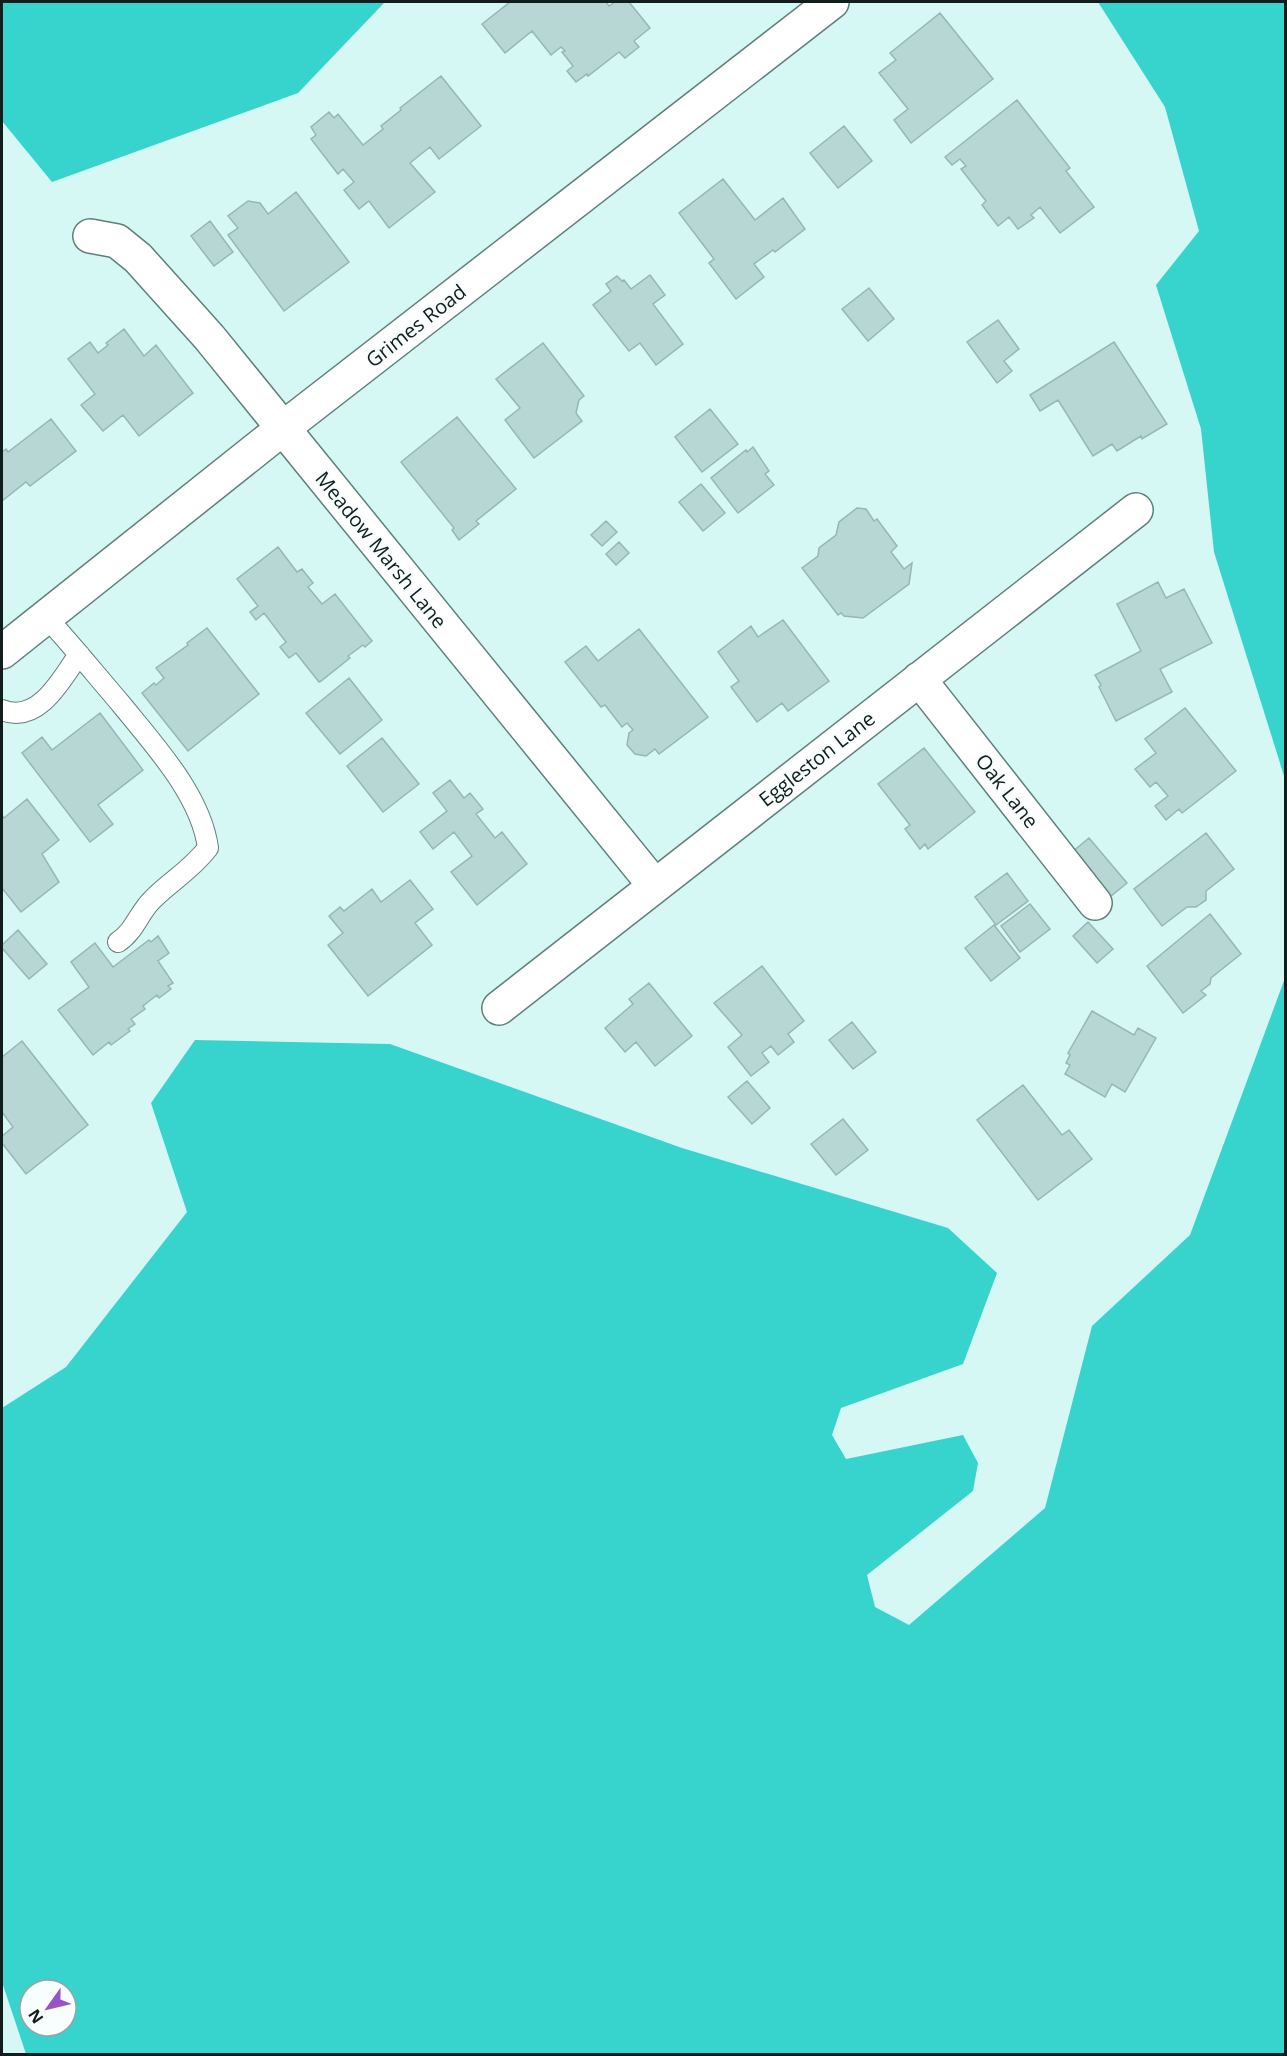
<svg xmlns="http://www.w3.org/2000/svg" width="1287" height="2056" viewBox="0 0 1287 2056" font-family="'Open Sans',sans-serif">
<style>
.water{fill:#36d4cc;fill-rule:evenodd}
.building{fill:#b6d7d4;stroke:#96b7b4;stroke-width:1.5}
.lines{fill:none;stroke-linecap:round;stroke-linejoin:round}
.lane-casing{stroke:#5f7f7c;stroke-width:22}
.street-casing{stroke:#5f7f7c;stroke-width:36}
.lane{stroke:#fff;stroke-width:20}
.street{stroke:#fff;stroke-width:33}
.labels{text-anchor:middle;stroke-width:4.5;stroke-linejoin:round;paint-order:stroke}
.street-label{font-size:20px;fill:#101d1c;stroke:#f7fefd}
</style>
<rect width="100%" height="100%" fill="#d5f8f4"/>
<path class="water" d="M2,2H385L298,93L52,182L2,121Z
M1098,2H1285V779L1214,552L1201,429L1156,285L1199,231L1165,107Z
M1285,978V2054H26L2,1982V1408L66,1367L187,1212L151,1103L195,1040L390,1044L682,1148L948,1228L997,1273L963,1364L841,1408L832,1435L846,1459L963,1435L978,1463L973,1491L867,1575L875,1607L909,1625L1045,1508L1092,1326L1190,1235ZM30,1990H66V2026H30Z"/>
<path class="building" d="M510,2H606L609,6L615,2H629L650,28L634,41L639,47L625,58L619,52L588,76L587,74L576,82L567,71L573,66L562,52L565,51L561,47L551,55L532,31L505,53L482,24Z
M940,13L993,79L911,143L894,120L908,109L879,73L896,60L890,53Z
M441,76L481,126L439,159L430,147L410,163L435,192L389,228L369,201L359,209L344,190L354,182L343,169L338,174L311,139L316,135L311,127L329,112L334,118L338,114L363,145L383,129L381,126L401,110L400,108Z
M1017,100L1070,168L1066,171L1094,207L1060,233L1040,207L1031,215L1034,218L1018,229L1009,217L998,226L982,205L986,201L961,169L966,166L960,159L952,165L945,157Z
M844,126L872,161L838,188L810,153Z
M723,179L755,220L783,198L805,229L775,252L773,250L754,264L764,277L736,299L709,263L714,259L679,213Z
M296,192L349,262L284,311L228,235L238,228L228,216L248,201L260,203L268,214Z
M210,221L233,252L214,266L191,236Z
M650,275L665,295L653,304L683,344L656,365L640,343L629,351L593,305L611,291L606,284L617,276L622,281L624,280L631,289Z
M869,288L894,319L868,341L842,309Z
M998,320L1019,349L1004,361L1012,371L997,383L967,342Z
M124,329L144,356L156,345L193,393L139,436L123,415L103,431L81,405L95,394L68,359L90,342L98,353L108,345L106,343Z
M1114,342L1167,424L1142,439L1141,436L1117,451L1112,444L1093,456L1058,400L1040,411L1030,395Z
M543,343L584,396L579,400L576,413L582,421L534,458L505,420L520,408L496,379Z
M710,409L738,444L702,472L675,437Z
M457,417L516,489L476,521L479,524L459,540L452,530L454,528L401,462Z
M51,419L76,451L30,486L26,482L2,501V452L6,449L8,452Z
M753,447L769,471L765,474L774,485L738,513L711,478L746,450L747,452Z
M701,484L725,513L703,531L679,502Z
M857,508L866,509L874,521L877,519L897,546L891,552L904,569L912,563L909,584L863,618L844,616L841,613L838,615L802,568L818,556L819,548L836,535L839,522Z
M606,521L617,532L602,546L591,535Z
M619,542L629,553L616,565L606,554Z
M278,547L297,572L302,569L313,583L308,587L322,604L335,594L372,641L365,647L363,645L348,656L350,658L321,681L319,682L296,653L289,658L280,647L286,642L264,613L256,620L250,612L258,606L237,579Z
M1158,582L1166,598L1184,589L1212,643L1160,669L1172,692L1116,721L1099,687L1101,685L1095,675L1141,651L1117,604Z
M783,620L829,681L788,711L782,703L757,722L731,687L739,681L718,652L751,626L758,637Z
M207,628L259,694L188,751L142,693L154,683L156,685L164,678L156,668L188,645L187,643Z
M639,629L708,717L659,754L655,749L646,756L635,754L627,745L629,733L633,730L627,723L622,727L605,705L601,707L565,662L586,646L598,661Z
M349,678L382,720L340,754L306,713Z
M1185,708L1236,771L1182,813L1179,809L1166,820L1155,806L1168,796L1156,782L1150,787L1135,769L1156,753L1145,739Z
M100,713L143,770L98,805L113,824L90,842L22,753L42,737L52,750Z
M382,738L419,784L383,812L347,766Z
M924,748L975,812L928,849L925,844L920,849L905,829L910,825L878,784Z
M450,780L464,798L470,793L483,809L476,814L495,838L502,832L527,864L477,905L451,872L472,856L454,832L433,849L420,832L447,811L433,793Z
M27,799L59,840L42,854L59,882L21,912L2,888V815L4,818Z
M1206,833L1234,869L1206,891V900L1196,907H1187L1162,926L1134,889Z
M1089,838L1127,883L1110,897L1072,852Z
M1007,873L1028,901L996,925L975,897Z
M410,880L433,909L415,923L432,945L368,996L328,945L343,933L329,916L340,907L344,911L372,889L381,902Z
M1030,904L1050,929L1020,952L1001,926Z
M1210,914L1241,954L1211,978L1210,984L1201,991L1206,995L1183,1013L1147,966Z
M1088,922L1113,949L1097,963L1073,936Z
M994,925L1020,958L991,981L965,948Z
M18,930L47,964L29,979L2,948V945Z
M158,936L169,953L158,961L173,983L168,986L171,989L159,998L157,995L143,1006L145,1009L131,1019L135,1024L128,1029L130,1031L111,1045L109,1042L93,1055L58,1010L89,987L71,962L95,943L113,967L149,940L151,942Z
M762,966L804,1021L788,1034L794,1042L778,1055L771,1046L762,1053L769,1062L751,1076L728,1047L742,1035L714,1003Z
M649,983L692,1036L655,1066L636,1042L625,1052L605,1028L633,1004L629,999Z
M1092,1011L1134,1035L1138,1028L1156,1038L1125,1092L1112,1084L1105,1097L1065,1074L1070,1065L1066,1063L1070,1055L1068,1053Z
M852,1022L876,1052L853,1069L829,1040Z
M22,1041L88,1125L26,1174L2,1143V1136L13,1127L2,1112V1057Z
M747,1081L770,1108L752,1124L728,1097Z
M1023,1085L1062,1135L1069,1130L1092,1159L1038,1200L977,1120Z
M843,1119L868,1150L836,1175L811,1144Z"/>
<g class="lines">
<g class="lane-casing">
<path id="lane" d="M46,617C72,645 96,675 121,704C154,745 201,795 208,848C190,871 172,880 153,899C139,912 135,931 118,942
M2,710C38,725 62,679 79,654"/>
</g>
<g class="street-casing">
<path id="street" d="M90,236L117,241L138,258L209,337L655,886
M2,652L282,429L832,2
M919,679L1095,903
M499,1008L1136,510"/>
</g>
<use href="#lane" class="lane"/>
<use href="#street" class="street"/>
</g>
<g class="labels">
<g class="street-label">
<text transform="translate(416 326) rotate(-38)" y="7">Grimes Road</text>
<text transform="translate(381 550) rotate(51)" y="7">Meadow Marsh Lane</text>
<text transform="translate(817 759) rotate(-38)" y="7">Eggleston Lane</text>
<text transform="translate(1007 791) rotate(52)" y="7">Oak Lane</text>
</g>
</g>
<rect width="1287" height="2056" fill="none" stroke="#101d1c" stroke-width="6"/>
<g transform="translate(48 2008) rotate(236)"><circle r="28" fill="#f7fefd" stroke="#9ba4a3" stroke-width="1.5"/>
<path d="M0-4.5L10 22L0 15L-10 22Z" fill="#9b52c5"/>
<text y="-9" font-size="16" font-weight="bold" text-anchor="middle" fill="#101d1c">N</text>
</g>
</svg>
